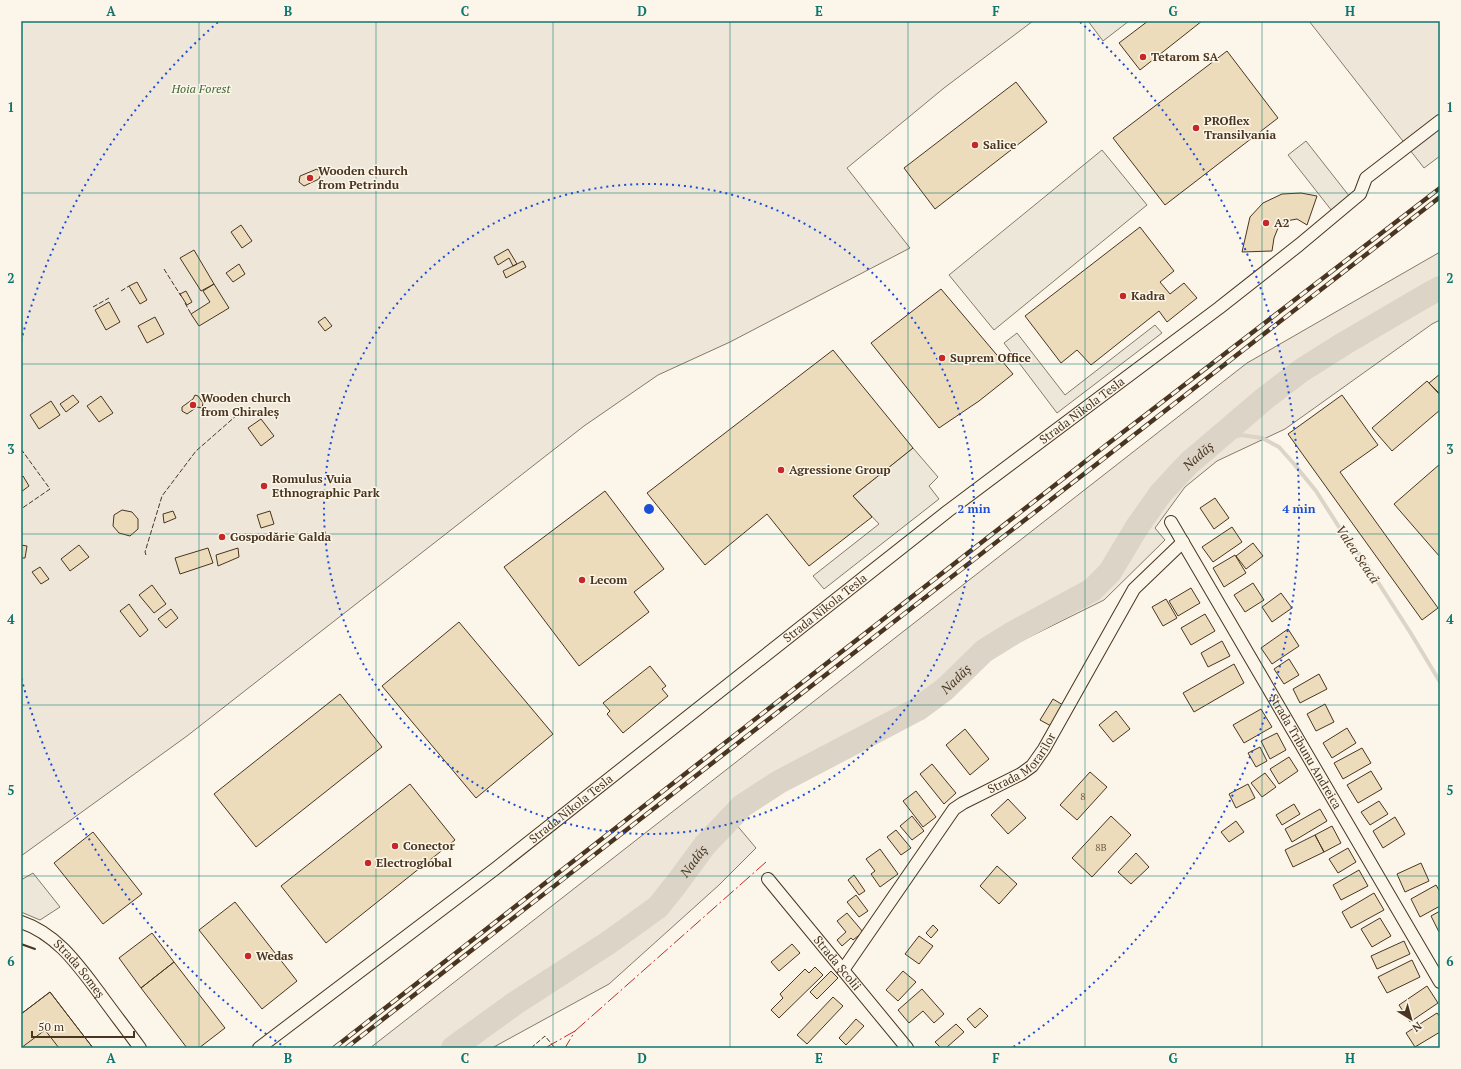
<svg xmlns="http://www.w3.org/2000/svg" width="1461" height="1069" viewBox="0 0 1461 1069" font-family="'PT Serif',serif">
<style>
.green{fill:#ede6d9;stroke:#887966}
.parking{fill:#ede7d9;stroke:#887966}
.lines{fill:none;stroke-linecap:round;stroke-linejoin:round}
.stream{stroke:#dcd4c6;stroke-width:4}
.river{stroke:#dcd4c6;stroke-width:24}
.building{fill:#ecdcbc;stroke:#4a3520}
.minor-casing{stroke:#4a3520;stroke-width:14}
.minor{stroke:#fbf6e9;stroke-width:12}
.rail-casing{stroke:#4a3520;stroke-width:4.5}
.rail{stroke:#fbf6e9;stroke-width:3;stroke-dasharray:9;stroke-linecap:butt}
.fence{stroke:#4a3520;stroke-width:1;stroke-dasharray:5 2;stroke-linecap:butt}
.wall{stroke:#4a3520;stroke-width:2}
.power{stroke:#c62828;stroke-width:1;stroke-dasharray:14 3 2 3;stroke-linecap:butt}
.grid{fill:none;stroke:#0f766e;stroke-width:1;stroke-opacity:0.55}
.ring{fill:none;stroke:#1d4ed8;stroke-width:2;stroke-dasharray:2 4}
.poi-dot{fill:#c62828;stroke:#fbf6e9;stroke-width:1.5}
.labels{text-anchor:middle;stroke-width:3;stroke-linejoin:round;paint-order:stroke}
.number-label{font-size:10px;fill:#725f47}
.poi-label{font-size:12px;font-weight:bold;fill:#4a3520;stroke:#fbf6e9;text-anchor:start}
.park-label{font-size:12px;font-style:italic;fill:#436837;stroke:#fbf6e9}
.street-label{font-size:12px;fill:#4a3520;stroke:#fbf6e9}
.water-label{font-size:13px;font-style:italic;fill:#4a3520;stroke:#fbf6e9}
.centre{fill:#1d4ed8;stroke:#fbf6e9;stroke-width:2}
.ring-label{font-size:12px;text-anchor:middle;font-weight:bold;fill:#1d4ed8;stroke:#fbf6e9;stroke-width:3;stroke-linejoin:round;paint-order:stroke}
.neatline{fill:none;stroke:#0f766e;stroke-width:1.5}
.grid-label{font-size:13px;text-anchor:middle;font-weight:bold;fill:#0f766e}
</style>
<rect width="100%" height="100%" fill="#fbf6e9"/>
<path class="green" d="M21,21H1033L944,88L847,168L910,248L730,342L658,375L584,426L187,736L21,856Z
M1309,21H1440V156L1424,168Z
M1440,252V320L1432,324L1285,429L1217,461L1185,487L1155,528L1165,540L1104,600L993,655L937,703L897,731L777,792L758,804L735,823L756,848L719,885L609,984L492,1048H370L1247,363Z"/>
<path class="parking" d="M1088,21H1129L1103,41Z
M1306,141L1350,197L1332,211L1288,155Z
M1102,150L1147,205L994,330L949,275Z
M1155,325L1162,333L1057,413L1004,343L1017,333L1065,395Z
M913,448L938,477L929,486L939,499L824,589L813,576L879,524L853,496Z
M33,873L60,907L40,920L21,912V880Z"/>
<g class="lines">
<path class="stream" d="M1216,441L1241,435L1262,438L1279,447L1294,464L1316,491L1339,527L1365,562L1410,632L1440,682"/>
<path class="river" id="s1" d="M453,1048L514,1004L608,943L658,907L677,883L705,845L742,806L779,782L918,709L945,689L984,651L1013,633L1092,590L1110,572L1137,527L1161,493L1189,463L1264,399L1302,370L1345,343L1427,295L1440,288"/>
</g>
<path class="building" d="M1148,21H1202L1140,70L1119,43Z
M1227,51L1278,118L1165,205L1113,138Z
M1016,82L1047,122L935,209L904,168Z
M317,169L321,174L319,179L304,186L299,182L300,176Z
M1301,193L1317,196L1307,225L1297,219L1286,221L1278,228L1274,238L1272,251L1242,252L1250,217L1263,203L1282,194Z
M241,225L252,241L242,248L231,232Z
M1140,227L1174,271L1160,282L1170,294L1184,283L1197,298L1167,322L1159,311L1091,365L1077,350L1061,363L1025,316Z
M508,249L517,264L513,266L509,258L498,265L494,257Z
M194,250L214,284L201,291L180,258Z
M523,261L526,267L506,278L503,271Z
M239,264L245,274L233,282L226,273Z
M137,282L147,300L140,304L129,286Z
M214,284L229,308L199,326L191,314L210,302L203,291Z
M941,289L1013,374L979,401L939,428L871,343Z
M186,291L192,302L187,305L180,294Z
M109,302L120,322L106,330L95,310Z
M155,317L164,334L147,343L138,326Z
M325,317L332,326L325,331L318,322Z
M833,350L913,448L853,496L872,517L809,566L767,514L705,565L647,493Z
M1440,374V394L1429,383Z
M1427,381L1440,395V410L1392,451L1372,428Z
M73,395L79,402L66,412L60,404Z
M195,395L198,396L203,403L202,408L197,407L187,414L182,411V407L193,399Z
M1342,395L1378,445L1340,472L1438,608L1422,620L1288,434Z
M101,396L113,413L99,422L87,406Z
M51,401L60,415L39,429L30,415Z
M261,419L274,436L261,446L248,428Z
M1440,464V557L1394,504Z
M23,476L29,486L21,492V478Z
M605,491L664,569L634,592L649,612L579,666L504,567Z
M1215,498L1229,518L1214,529L1200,508Z
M122,510L132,512L138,519V529L130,536L119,533L113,526L114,515Z
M173,511L176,518L164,523L163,514Z
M270,511L274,524L261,528L257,515Z
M1232,527L1242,542L1213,562L1202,547Z
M1253,543L1263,556L1246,569L1236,556Z
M21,545L27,546L25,558H21Z
M79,545L89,557L70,571L61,559Z
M208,548L213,563L180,574L175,558Z
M238,548L239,557L218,566L216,555Z
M1235,555L1246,573L1224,587L1213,568Z
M40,567L49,579L41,584L32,572Z
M1253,583L1264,600L1245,612L1234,595Z
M152,585L166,604L154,613L139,595Z
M1191,588L1200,603L1178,616L1169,601Z
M1281,593L1292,608L1272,622L1262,607Z
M1166,599L1177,618L1163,626L1152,607Z
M129,604L148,630L140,637L120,611Z
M171,609L178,618L166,628L158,619Z
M1205,614L1215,631L1191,645L1181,628Z
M459,622L553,734L476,798L382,686Z
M1288,629L1299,646L1272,664L1261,648Z
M1222,641L1230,656L1208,667L1201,653Z
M1289,659L1299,675L1284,684L1274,669Z
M1234,664L1244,683L1194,712L1183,693Z
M650,666L666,686L662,689L668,696L623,733L607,714L610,711L603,703Z
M1319,674L1327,689L1300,703L1293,689Z
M340,694L382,747L256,847L214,794Z
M1053,699L1063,705L1051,726L1040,720Z
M1325,704L1334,722L1316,731L1307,714Z
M1261,709L1272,727L1244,743L1233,725Z
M1116,711L1130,729L1113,742L1099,725Z
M1347,728L1356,743L1332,758L1323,743Z
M965,729L989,759L970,775L946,745Z
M1277,733L1286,750L1270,759L1261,741Z
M1260,747L1267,761L1256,767L1248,753Z
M1362,748L1371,763L1343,779L1334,763Z
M1289,757L1298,771L1279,784L1270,769Z
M932,764L956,793L944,804L920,774Z
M1371,771L1382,789L1358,803L1347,785Z
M1090,772L1107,787L1077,820L1060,805Z
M1265,773L1276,787L1262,797L1251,783Z
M410,784L455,840L326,943L281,886Z
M1248,784L1255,798L1236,808L1229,794Z
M916,791L936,817L923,827L903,801Z
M1008,799L1026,818L1008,834L991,815Z
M1379,801L1388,814L1370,825L1361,812Z
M1294,804L1300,814L1282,825L1276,815Z
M1320,809L1327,821L1292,842L1285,829Z
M912,816L924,831L912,840L900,826Z
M1111,816L1131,835L1092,877L1072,858Z
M1395,817L1405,834L1383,848L1373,831Z
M1236,821L1244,832L1229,842L1221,832Z
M1332,826L1341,843L1324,852L1315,835Z
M896,830L911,848L901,855L887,837Z
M93,832L142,894L103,924L54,863Z
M1315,835L1324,852L1293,867L1285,850Z
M1348,848L1356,862L1338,873L1329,859Z
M880,849L898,874L880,887L871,874L875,871L866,859Z
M1136,853L1149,867L1131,884L1118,872Z
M1421,863L1429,881L1405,892L1397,874Z
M997,866L1017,884L999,904L980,886Z
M1359,870L1368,886L1341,900L1333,885Z
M854,875L865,891L859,895L848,880Z
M1436,885L1440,892V906L1420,917L1411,899Z
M1374,893L1384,910L1351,928L1342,912Z
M856,895L868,911L859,917L847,902Z
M235,902L297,981L262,1009L199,930Z
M1440,911V932H1439L1431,916Z
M847,913L863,932L853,940L851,938L842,946L837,940L846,932L837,921Z
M1380,918L1391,936L1372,947L1361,929Z
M933,925L938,930L931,938L926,933Z
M152,933L174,962L141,988L119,958Z
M919,936L933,946L919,964L905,954Z
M1404,941L1410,954L1377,969L1371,956Z
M792,944L800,953L779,971L771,962Z
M1412,960L1420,977L1387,993L1378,977Z
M174,962L225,1028L199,1048H187L141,988Z
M815,967L823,975L779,1018L771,1010L783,998L780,994L805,969L809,973Z
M831,971L838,978L817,999L810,992Z
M903,971L916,982L898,1001L886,990Z
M1427,986L1438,1003L1410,1022L1399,1005Z
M922,989L944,1014L934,1023L923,1011L909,1023L898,1010Z
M50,992L93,1048H59L45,1030L21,1048V1014Z
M50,992L93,1048H21V1014Z
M833,997L843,1006L807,1044L797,1035Z
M980,1008L988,1016L975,1028L967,1019Z
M1437,1013L1440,1017V1032L1415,1047L1406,1033Z
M856,1019L864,1026L846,1045L839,1038Z
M956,1024L964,1032L946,1048H941L935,1042Z"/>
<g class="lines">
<g class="minor-casing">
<g id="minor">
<path id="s2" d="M1171,522L1440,982"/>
<path id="s3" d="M768,879L907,1048"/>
<path id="s4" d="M21,922C57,934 78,965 100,994C113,1012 127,1030 140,1048"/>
<path id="s5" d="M843,970L954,809L963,803L1021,774L1032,766L1044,749L1134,589L1183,542"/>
<path id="s6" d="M259,1048L495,869L948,511L1219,308L1299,245L1360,194L1366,178L1440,121"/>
</g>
</g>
<use href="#minor" class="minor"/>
<g class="rail-casing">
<path id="rail" d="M334,1048L1105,446L1440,188
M346,1048L1440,197"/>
</g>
<use href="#rail" class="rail"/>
<path class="fence" d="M164,269L181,296
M121,291L129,286
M185,303L191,314
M93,307L109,298
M21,449L50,489L21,509
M146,555L145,552L162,496L196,451L237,415
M531,1048L545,1036L555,1048"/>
<path class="wall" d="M21,944L35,949"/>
<path class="power" d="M575,1031L766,862
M545,1048L575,1031L565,1048"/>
</g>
<path class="grid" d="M199,21V1048M376,21V1048M553,21V1048M730,21V1048M908,21V1048M1085,21V1048M1262,21V1048M21,193H1440M21,364H1440M21,534H1440M21,705H1440M21,876H1440"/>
<g class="ring">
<circle cx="649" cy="509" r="325"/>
<path d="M286 1048A650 650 0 0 1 21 677M21 341A650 650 0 0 1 218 22M1080 22A650 650 0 0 1 1012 1048"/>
</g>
<g class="poi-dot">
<circle cx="1143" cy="57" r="4"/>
<circle cx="1196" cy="128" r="4"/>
<circle cx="975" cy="145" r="4"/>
<circle cx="310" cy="178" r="4"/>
<circle cx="1266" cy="223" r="4"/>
<circle cx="1123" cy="296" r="4"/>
<circle cx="942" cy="358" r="4"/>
<circle cx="193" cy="405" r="4"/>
<circle cx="781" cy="470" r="4"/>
<circle cx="264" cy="486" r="4"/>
<circle cx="222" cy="537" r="4"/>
<circle cx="582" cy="580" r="4"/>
<circle cx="395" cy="846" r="4"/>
<circle cx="368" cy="863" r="4"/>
<circle cx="248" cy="956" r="4"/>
</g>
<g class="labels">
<g class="number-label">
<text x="1083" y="800">8</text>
<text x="1101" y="851">8B</text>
</g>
<g class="poi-label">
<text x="1151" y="61">Tetarom SA</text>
<text x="1204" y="125">PROflex<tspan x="1204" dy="14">Transilvania</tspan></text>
<text x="983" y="149">Salice</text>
<text x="318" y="175">Wooden church<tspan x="318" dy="14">from Petrindu</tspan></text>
<text x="1274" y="227">A2</text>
<text x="1131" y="300">Kadra</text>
<text x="950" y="362">Suprem Office</text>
<text x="201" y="402">Wooden church<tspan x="201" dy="14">from Chiraleș</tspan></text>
<text x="789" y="474">Agressione Group</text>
<text x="272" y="483">Romulus Vuia<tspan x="272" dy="14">Ethnographic Park</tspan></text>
<text x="230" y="541">Gospodărie Galda</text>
<text x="590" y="584">Lecom</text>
<text x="403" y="850">Conector</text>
<text x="376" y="867">Electroglobal</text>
<text x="256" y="960">Wedas</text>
</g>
<g class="park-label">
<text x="201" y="93">Hoia Forest</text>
</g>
<g class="street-label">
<text dy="4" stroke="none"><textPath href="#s6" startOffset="1041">Strada Nikola Tesla</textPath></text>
<text dy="4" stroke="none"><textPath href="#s6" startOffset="717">Strada Nikola Tesla</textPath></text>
<text dy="4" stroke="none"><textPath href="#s2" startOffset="266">Strada Tribunu Andreica</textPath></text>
<text dy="4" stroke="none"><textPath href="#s5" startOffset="279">Strada Morarilor</textPath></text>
<text dy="4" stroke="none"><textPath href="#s6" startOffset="393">Strada Nikola Tesla</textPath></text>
<text dy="4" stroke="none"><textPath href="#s3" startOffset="109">Strada Școlii</textPath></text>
<text dy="4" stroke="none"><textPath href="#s4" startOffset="76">Strada Someș</textPath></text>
</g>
<g class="water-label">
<text dy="5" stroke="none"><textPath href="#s1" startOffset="966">Nadăș</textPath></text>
<text transform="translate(1358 554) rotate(56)" y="5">Valea Seacă</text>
<text dy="5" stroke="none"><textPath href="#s1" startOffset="630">Nadăș</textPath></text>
<text dy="5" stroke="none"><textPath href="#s1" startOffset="307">Nadăș</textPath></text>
</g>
</g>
<circle cx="649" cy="509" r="6" class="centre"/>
<g class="ring-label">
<text x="974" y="513">2 min</text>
<text x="1299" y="513">4 min</text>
</g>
<rect width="1461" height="1069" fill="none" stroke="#fbf6e9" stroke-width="44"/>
<g transform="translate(1411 1019) rotate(143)" stroke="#fbf6e9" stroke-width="3" paint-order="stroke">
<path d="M0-3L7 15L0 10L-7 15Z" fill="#4a3520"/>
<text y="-6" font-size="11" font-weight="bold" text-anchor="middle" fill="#4a3520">N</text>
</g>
<path d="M32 1031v6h102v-6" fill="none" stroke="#4a3520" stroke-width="2"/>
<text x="38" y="1031" font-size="12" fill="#4a3520" stroke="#fbf6e9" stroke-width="3" paint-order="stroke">50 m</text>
<rect x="22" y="22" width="1417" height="1025" class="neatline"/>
<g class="grid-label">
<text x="111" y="16">A</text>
<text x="288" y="16">B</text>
<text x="465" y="16">C</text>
<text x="642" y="16">D</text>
<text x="819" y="16">E</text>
<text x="996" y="16">F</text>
<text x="1173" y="16">G</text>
<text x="1350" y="16">H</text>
<text x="11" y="112">1</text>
<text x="1450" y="112">1</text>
<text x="11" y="283">2</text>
<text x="1450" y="283">2</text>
<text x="11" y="454">3</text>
<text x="1450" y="454">3</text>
<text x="11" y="624">4</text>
<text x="1450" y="624">4</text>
<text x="11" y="795">5</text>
<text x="1450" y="795">5</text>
<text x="11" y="966">6</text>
<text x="1450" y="966">6</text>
<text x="111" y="1063">A</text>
<text x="288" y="1063">B</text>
<text x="465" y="1063">C</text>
<text x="642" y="1063">D</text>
<text x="819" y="1063">E</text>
<text x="996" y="1063">F</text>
<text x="1173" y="1063">G</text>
<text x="1350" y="1063">H</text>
</g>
</svg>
